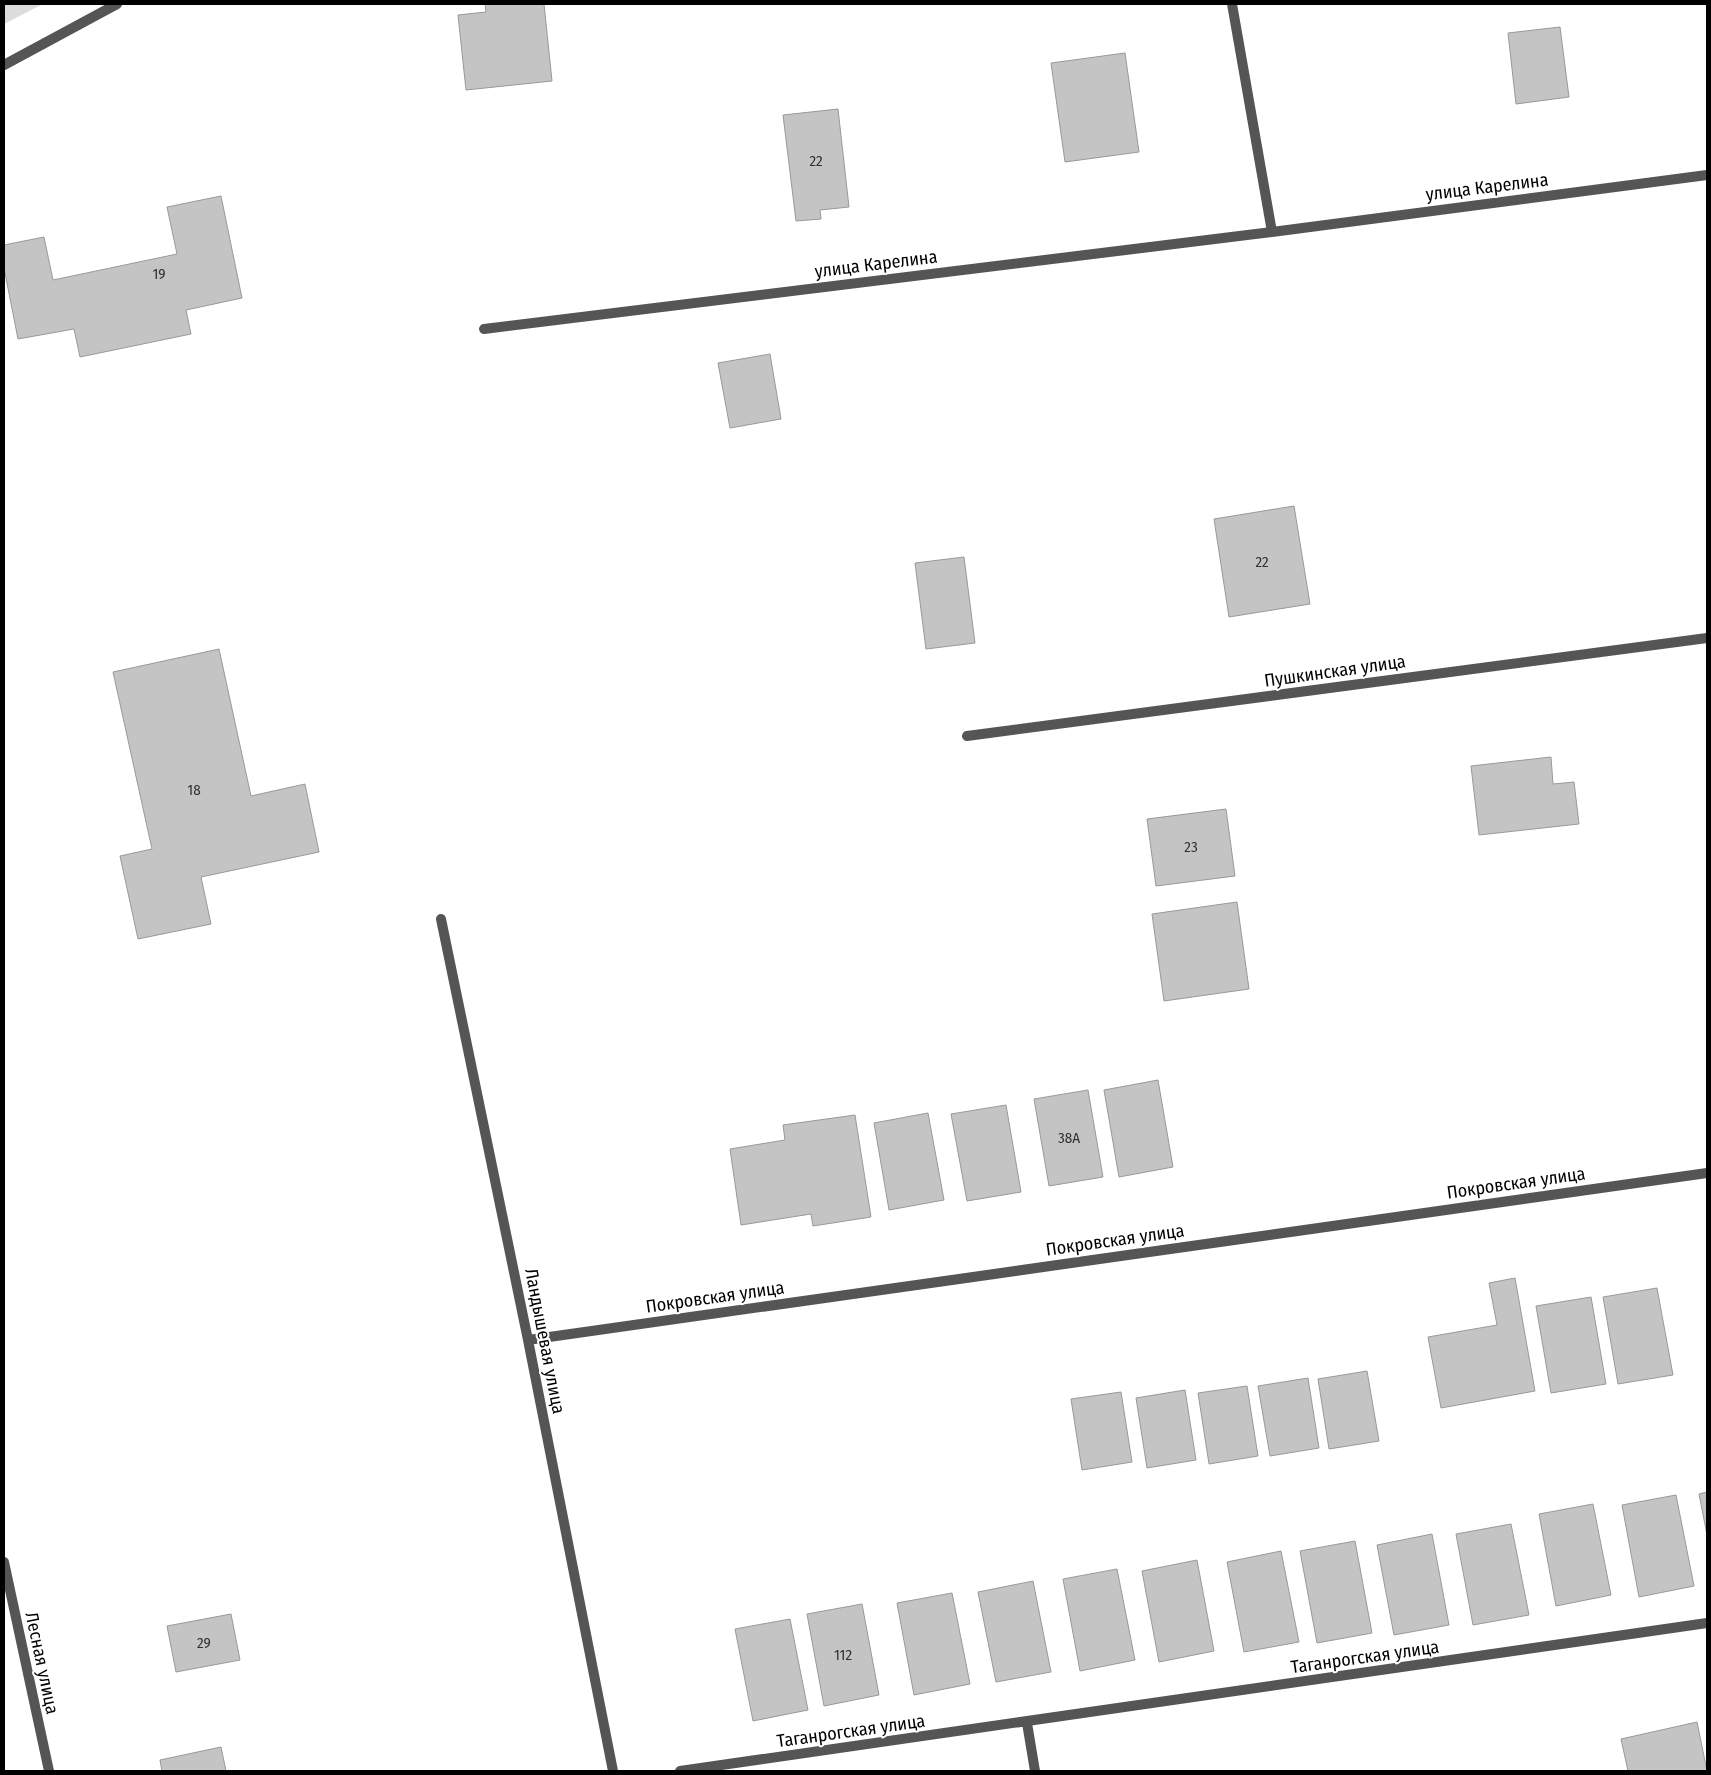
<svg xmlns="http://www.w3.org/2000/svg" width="1711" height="1775" viewBox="0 0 1711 1775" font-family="'Fira Sans Condensed',sans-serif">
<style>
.green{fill:#dcdcdc}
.building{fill:#c4c4c4;stroke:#999}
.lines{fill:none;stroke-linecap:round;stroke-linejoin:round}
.minor{stroke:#555;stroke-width:10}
.labels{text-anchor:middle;stroke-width:4;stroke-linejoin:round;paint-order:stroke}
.number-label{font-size:15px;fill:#313131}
.street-label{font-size:18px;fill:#000;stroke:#fff}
</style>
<rect width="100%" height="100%" fill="#fff"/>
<path class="green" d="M4,4H43L4,24Z"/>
<path class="building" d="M485,4H544L552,81L466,90L458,15L486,12Z
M1560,27L1569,97L1516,104L1508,33Z
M1125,53L1139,152L1065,162L1051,63Z
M838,109L849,207L820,210L821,219L796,221L783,115Z
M221,196L242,298L186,310L191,334L80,357L74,329L18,339L4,268V245L44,237L53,280L177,254L167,207Z
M770,354L781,419L730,428L718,363Z
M1294,506L1310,604L1229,617L1214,519Z
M964,557L975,643L926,649L915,563Z
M219,649L251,796L305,784L319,852L201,877L211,924L138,939L120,856L152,849L113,672Z
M1551,757L1553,784L1574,782L1579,824L1479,835L1471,766Z
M1226,809L1235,876L1156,886L1147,819Z
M1237,902L1249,989L1164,1001L1152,914Z
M1158,1080L1173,1167L1119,1177L1104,1090Z
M1088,1090L1103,1177L1049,1186L1034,1099Z
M1006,1105L1021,1192L967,1201L951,1114Z
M928,1113L944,1200L889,1210L874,1123Z
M855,1115L871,1217L813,1226L811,1214L741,1225L730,1149L785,1140L783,1125Z
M1515,1278L1535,1391L1441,1408L1428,1337L1497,1325L1489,1283Z
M1657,1288L1673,1375L1618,1384L1603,1297Z
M1591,1297L1606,1384L1551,1393L1536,1306Z
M1367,1371L1379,1441L1329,1449L1318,1379Z
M1308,1378L1319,1448L1270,1456L1258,1386Z
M1247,1386L1258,1456L1209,1464L1198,1393Z
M1185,1390L1196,1460L1147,1468L1136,1398Z
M1121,1392L1132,1462L1082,1470L1071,1399Z
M1707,1492V1535L1699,1494Z
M1676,1495L1694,1586L1639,1597L1622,1505Z
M1593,1504L1611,1595L1556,1606L1539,1514Z
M1511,1524L1529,1615L1473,1625L1456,1534Z
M1432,1534L1449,1625L1394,1635L1377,1545Z
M1355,1541L1372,1633L1317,1643L1300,1551Z
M1281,1551L1299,1642L1244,1652L1227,1562Z
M1197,1560L1214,1651L1159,1662L1142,1571Z
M1117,1569L1135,1660L1080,1671L1063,1579Z
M1033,1581L1051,1672L996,1682L978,1592Z
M952,1593L970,1684L914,1695L897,1603Z
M862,1604L879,1695L824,1706L807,1614Z
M231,1614L240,1660L176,1672L167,1626Z
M790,1619L808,1710L753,1721L735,1629Z
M1697,1722L1707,1771H1628L1621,1739Z
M221,1747L226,1771H162L160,1760Z"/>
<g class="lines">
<path class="minor" d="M1232,4L1272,232
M4,65L117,4
M484,329L1272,232L1707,175
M967,736L1707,638
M441,919L528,1340L613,1771
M528,1340L1707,1173
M4,1562L49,1771
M1027,1723L1035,1771
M680,1771L1707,1623"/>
</g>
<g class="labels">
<g class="number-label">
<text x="816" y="166">22</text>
<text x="159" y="279">19</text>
<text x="1262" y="567">22</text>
<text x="194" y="795">18</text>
<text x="1191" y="852">23</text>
<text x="1069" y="1143">38А</text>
<text x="204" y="1648">29</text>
<text x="843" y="1660">112</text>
</g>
<g class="street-label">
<text transform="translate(1487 187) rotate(-7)" y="6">улица Карелина</text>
<text transform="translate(876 264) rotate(-7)" y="6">улица Карелина</text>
<text transform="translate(1335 671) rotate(-8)" y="6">Пушкинская улица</text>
<text transform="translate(1516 1183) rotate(-8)" y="6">Покровская улица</text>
<text transform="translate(1115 1240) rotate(-8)" y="6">Покровская улица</text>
<text transform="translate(715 1297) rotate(-8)" y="6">Покровская улица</text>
<text transform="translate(545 1341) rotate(79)" y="6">Ландышевая улица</text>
<text transform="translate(1365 1657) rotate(-8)" y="6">Таганрогская улица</text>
<text transform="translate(42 1663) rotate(78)" y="6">Лесная улица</text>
<text transform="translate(851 1731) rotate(-8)" y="6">Таганрогская улица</text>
</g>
</g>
<rect width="1711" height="1775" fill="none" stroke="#000000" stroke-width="10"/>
</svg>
